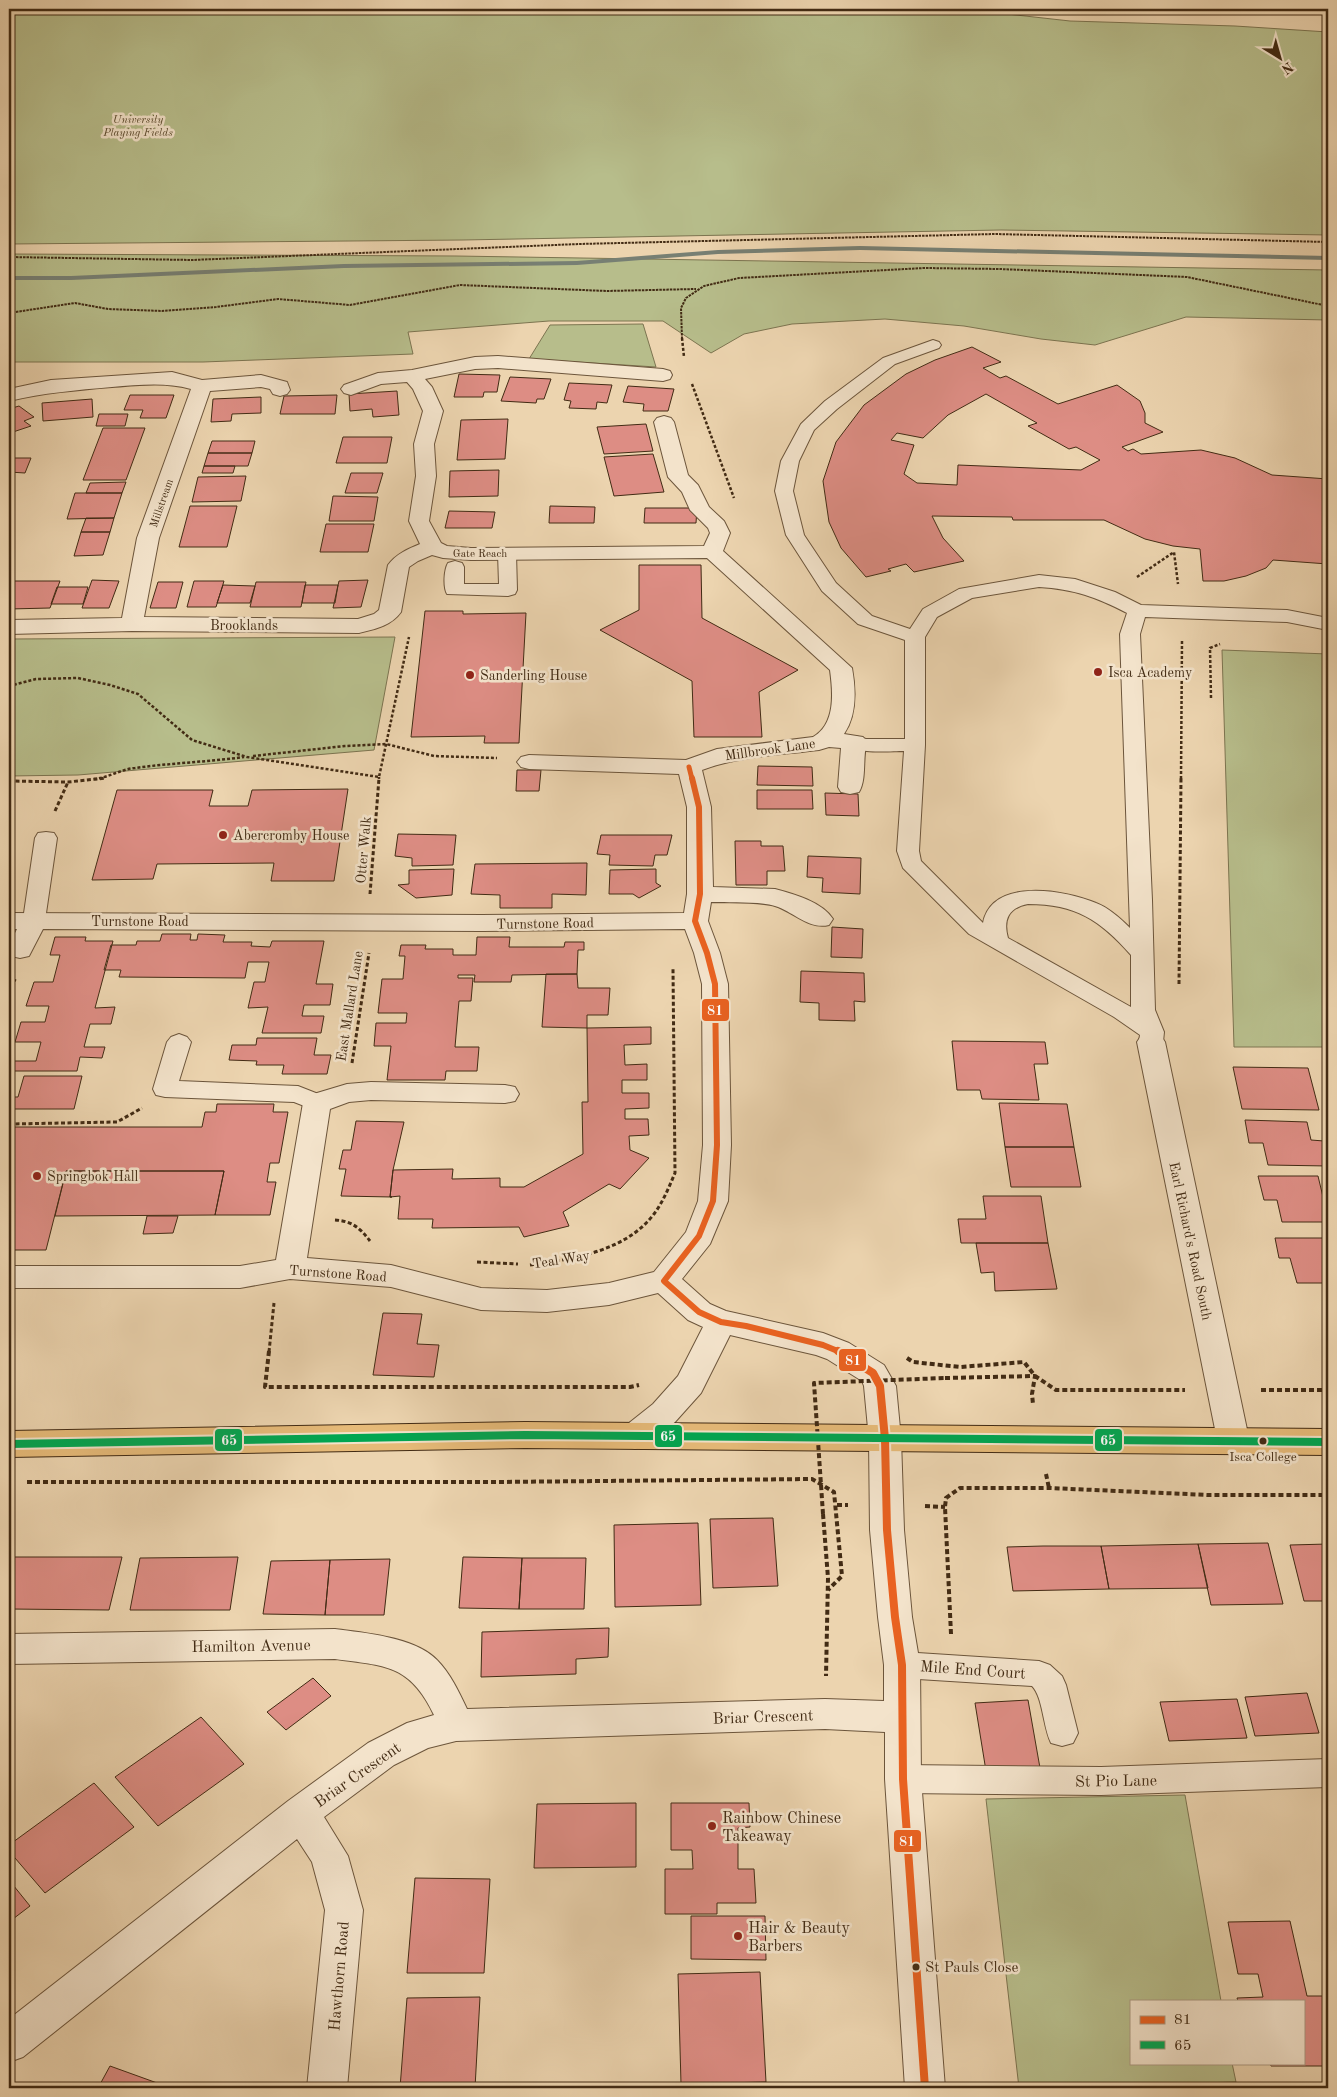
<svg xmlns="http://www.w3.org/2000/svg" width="1337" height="2097" viewBox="0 0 1337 2097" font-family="'Old Standard TT',serif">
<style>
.green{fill:#b7bd8b;stroke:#7c7450}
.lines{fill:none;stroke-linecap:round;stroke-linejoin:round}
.stream{fill:#777f73;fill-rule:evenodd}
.building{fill:#dd8d84;stroke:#422b14;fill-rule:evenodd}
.service-casing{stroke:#6c553b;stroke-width:2}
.minor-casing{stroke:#6c553b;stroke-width:2}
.primary-casing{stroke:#422b14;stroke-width:2}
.path-far3{stroke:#422b14;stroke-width:2;stroke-dasharray:2.5 1;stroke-linecap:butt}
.path-far2{stroke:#422b14;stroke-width:2.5;stroke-dasharray:3 2;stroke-linecap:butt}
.path-far1{stroke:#422b14;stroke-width:3;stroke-dasharray:4 2.5;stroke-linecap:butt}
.path{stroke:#422b14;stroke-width:4;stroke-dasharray:5 3;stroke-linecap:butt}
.service{fill:#f3e3cb;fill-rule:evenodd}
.minor{fill:#f3e3cb;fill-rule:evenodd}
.primary{fill:#e6ba78;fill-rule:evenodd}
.path-bridge{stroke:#422b14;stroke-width:4;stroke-dasharray:5 3;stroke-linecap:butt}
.bus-1-far2-casing{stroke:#f3e3cb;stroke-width:8}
.bus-1-far1-casing{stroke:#f3e3cb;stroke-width:10}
.bus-1-casing{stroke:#f3e3cb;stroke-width:12}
.bus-2-casing{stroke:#f3e3cb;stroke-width:12}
.bus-1-far2{stroke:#e96221;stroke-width:5}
.bus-1-far1{stroke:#e96221;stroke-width:6}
.bus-1{stroke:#e96221;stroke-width:8}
.bus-2{stroke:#00a651;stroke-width:8}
.poi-dot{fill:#8f2418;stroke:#f3e3cb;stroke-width:2}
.bus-dot{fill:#422b14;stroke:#f3e3cb;stroke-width:2}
.labels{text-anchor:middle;stroke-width:5;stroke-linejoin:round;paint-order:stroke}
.far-park-label{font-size:11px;font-style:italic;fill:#59482c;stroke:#f3e3cb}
.far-street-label{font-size:11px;fill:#422b14;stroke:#f3e3cb}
.bus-label{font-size:13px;fill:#422b14;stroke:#f3e3cb}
.street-label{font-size:14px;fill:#422b14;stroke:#f3e3cb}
.poi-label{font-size:14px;fill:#422b14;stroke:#f3e3cb;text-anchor:start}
.near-bus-label{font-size:15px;fill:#422b14;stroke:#f3e3cb;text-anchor:start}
.near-street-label{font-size:16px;fill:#422b14;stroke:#f3e3cb}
.near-poi-label{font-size:16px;fill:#422b14;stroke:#f3e3cb;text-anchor:start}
.line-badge{stroke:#f3e3cb;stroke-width:2}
.badge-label{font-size:14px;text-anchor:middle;font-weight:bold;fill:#fff}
</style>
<rect width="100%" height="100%" fill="#ecd4af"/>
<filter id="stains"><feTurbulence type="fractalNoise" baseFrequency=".004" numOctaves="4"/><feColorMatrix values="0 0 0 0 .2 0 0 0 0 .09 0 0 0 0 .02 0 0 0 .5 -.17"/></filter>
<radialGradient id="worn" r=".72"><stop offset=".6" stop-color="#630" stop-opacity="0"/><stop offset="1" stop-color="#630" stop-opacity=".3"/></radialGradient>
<path class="green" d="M9,9H979L980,11L1070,21L1235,26L1328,32V235L1001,230L463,240L9,244Z
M9,254L456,256L1328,270V320L1186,317L1095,345L1041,339L964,326L885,319L792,324L744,334L711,353L663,321H549L408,332L413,354L203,362H9Z
M643,324L656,367L529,359L550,325Z
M395,637L374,750L78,775L9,776V639Z
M1222,650L1328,654V1047H1234Z
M1185,1795L1221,2001H1131V2063H1232L1236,2082L1019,2088L986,1799Z"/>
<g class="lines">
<path class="stream" d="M860,246L1328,256V260L860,250L718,254L577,265L344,268L71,280H9V276H71L344,264L577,261L718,250Z"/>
</g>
<path class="building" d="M972,347L1001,362L983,368L1000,378L1006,376L1058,404L1117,385L1140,401L1145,413V423L1163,432L1122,447L1128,451L1133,449L1141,454L1201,450L1235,458L1272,475L1328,479V564L1273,560L1266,568L1246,576L1224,581H1203L1200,549L1173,546L1145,539L1104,520H1013L1012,517L932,516L943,538L964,561L914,572L906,564L888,569L891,571L866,577L841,548L829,522L823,481L836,442L864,405L906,374L935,360ZM986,394L1037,423L1028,426L1069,449L1076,447L1100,460L1081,470L958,465L957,485L917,483L904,474L914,445L891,440L897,433L923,438L948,415Z
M459,374L500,375L497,392H484L483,397H454Z
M510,377L551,379L544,399H537L536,403L501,401Z
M569,383L612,385L607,403L597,402L596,409L569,408L571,401L564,400Z
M628,386L674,389L668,411H643L644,404L623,402Z
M397,391L399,415L373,417L372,409L350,411L349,394Z
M130,395H174L166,418H140L143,410H124Z
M337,395L335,414H280L284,396Z
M261,397V413L232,414L231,421L211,422L213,399Z
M92,399L93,417L43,421L42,403Z
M19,406L34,417L24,421L31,426L10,433L9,409Z
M99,414H128L125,426H96Z
M508,419L505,459L457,460L461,420Z
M646,424L653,451L604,454L597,427Z
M103,428H145L126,480H83Z
M343,437H392L387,463H336Z
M212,441H255L252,453H208Z
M208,453H252L248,466H204Z
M653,454L664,492L614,496L604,457Z
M9,458H31L25,473L9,472Z
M204,466H235L233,473H202Z
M499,470L498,496L449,497L450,471Z
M351,473H383L377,493H345Z
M246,476L241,501L192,502L198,477Z
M126,482L122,493H86L90,483Z
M75,493H122L114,518L67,519Z
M333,496L378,497L374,521H329Z
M190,506H237L227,547H179Z
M550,506L595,507L594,523H549Z
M645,508H697L696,523H644Z
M449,511L495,512L492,528H445Z
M86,518H114L110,532H81Z
M326,524H374L368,552H320Z
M81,532H110L103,555L74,556Z
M639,565H701L702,618L798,670L759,692L762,737H694L692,681L600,630L639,610Z
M92,580L119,581L109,608H82Z
M368,580L361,607L333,608L339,581Z
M9,581H60L50,608L9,609Z
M194,581H224L216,607H187Z
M158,582H183L176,608H150Z
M256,582H306L301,607H250Z
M223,585L255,586L250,603H217Z
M305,585H338L335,603H302Z
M57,587H88L83,604H51Z
M425,611H463V614L526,613L519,743H484L485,736L411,737Z
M758,766L812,767L813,786L757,785Z
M517,770H541L539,791H516Z
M348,789L334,881H271L274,863L157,864L153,879L92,880L117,790H213L209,806H248L252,790Z
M757,790H812L813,809H757Z
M825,793L858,794L859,816L826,815Z
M398,834L456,835L453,865L412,866V858L395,856Z
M601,835H672L667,855H655L653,866L609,865L610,855L597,854Z
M735,841H761V846H783L785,871H767V885H736Z
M808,856L861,858L860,894L822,892L823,878L807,877Z
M587,863L586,895L552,894V908H500V895L471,894L475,864Z
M454,869L452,895L416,898L398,885L409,884V870Z
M656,869V883L661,886L639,898L633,894H609L610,870Z
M832,927L863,929L862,958L831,957Z
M162,934H191L190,940H197L198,934L225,935L223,942H252L251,946L270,947L272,941H324L316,984H333L330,1005H304L302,1016H324L321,1033H262L268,1007L248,1008L254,982H265L269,962H248L245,978L119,977L121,970H104L111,945H136L137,941H160Z
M55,937H86L85,941H113L95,1008L115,1007L111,1024H90L84,1047H105L102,1058L80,1057L77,1071H9L11,1061H36L41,1042H15L21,1022H45L49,1006H26L34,982H53L60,955H50Z
M477,937H510L509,947H564L565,942H584V950H578L577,974L512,975L511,982H474L475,975H458V978H473L471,1001H459L455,1047H479L477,1071H446L445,1080H387L391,1046H374L376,1023H406L407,1013H378L382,979H403L405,956H399L401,945H426L425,949H453V955H476Z
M801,971L864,973L865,1002L854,1001L855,1021L819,1020V1003L800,1002Z
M546,974H577L578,988H610L608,1015H587V1028L542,1027Z
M651,1027V1044L624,1045L625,1065L647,1064V1080H622V1093H649V1108L625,1109V1119H648L649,1135L629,1136L630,1150L649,1158L620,1189L609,1184L563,1212L569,1226L524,1237L519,1227L432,1228L433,1219H398L400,1196L390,1197L393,1170L453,1169L452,1179L500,1178V1187H524L583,1154L582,1102H588L587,1028Z
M257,1038H317L314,1055H331L327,1074H282L284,1065H256L257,1061L229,1060L232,1045H256Z
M952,1041L1045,1042L1048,1064H1034L1039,1100L982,1099L980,1090H957Z
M1233,1067L1308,1068L1319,1110L1242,1109Z
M24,1076H82L74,1109H9V1097H18Z
M999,1103L1067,1104L1074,1147H1005Z
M217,1104H274L273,1112H288L279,1163H270L267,1182H276L270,1215H215L224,1171H66L46,1250H9V1127H202L205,1112H216Z
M1245,1120L1307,1122L1311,1140L1324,1141L1328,1166L1268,1165L1263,1143H1249Z
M356,1121L404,1122L393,1170L390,1197H392L341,1196L346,1169H339L343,1150H351Z
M1005,1147H1074L1081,1187H1011Z
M66,1171H224L215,1215L55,1216Z
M1258,1176H1318L1323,1197H1328V1222H1282L1277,1200H1264Z
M983,1196H1041L1048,1243H961L958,1219H986Z
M147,1216H178L173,1233L143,1234Z
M1275,1238H1328V1283H1297L1290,1258H1279Z
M976,1243H1048L1057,1289L995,1291L994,1272L981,1273Z
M383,1313L422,1314L417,1344L439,1345L434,1377L373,1375Z
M773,1518L778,1586L713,1588L710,1519Z
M698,1523L701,1605L615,1607L614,1525Z
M1268,1543L1283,1604L1211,1605L1198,1544Z
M1198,1544L1208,1588L1109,1589L1101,1546Z
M1328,1544V1601H1304L1290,1545Z
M1043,1546H1101L1109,1589L1013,1591L1007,1547Z
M9,1557H122L109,1610L9,1609Z
M238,1557L230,1610H130L140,1558Z
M463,1557L522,1558L519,1609L459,1608Z
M522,1558H586L584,1609H519Z
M390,1559L384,1615H325L330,1560Z
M330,1560L325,1615L263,1614L271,1561Z
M609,1628L608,1657L576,1659V1674L481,1677L482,1632Z
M313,1678L331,1696L286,1730L267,1712Z
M1307,1693L1319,1733L1255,1736L1245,1697Z
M1237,1699L1247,1738L1169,1741L1160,1702Z
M1028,1700L1040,1768L986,1771L975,1703Z
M201,1717L244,1764L158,1826L115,1777Z
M94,1783L134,1827L45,1893L9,1851V1845Z
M636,1803V1867L534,1868L537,1804Z
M671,1803H749L750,1827L738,1828V1869H754L756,1903H717V1914H665V1869H693L692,1850H671Z
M415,1878L490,1879L484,1973H407Z
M9,1880L30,1906L9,1922Z
M691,1916H765L766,1960L691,1959Z
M1290,1921L1307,1996H1328V2066H1271L1270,2063H1303V2001H1238L1237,1998L1263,1997L1258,1974H1238L1228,1922Z
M760,1972L766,2082L681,2084L678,1974Z
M480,1997L475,2088H400L407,1998Z
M110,2066L171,2088H98Z"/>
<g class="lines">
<g class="service-casing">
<path id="service" d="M933,340L939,342L941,345L939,348L895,364L837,409L814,430L799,461L793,491L804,535L836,583L872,616L910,629L923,609L959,589L1039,575L1075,579L1115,592L1141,605L1287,610L1328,618V630L1287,622L1145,617L1140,634L1152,900L1155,1010L1164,1032L1163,1042L1159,1047L1151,1050L1143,1047L1139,1042L1140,1035L1114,1017L969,934L903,868L897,851L904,751C889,751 854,755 845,742L848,738L855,736L866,739H905V640L858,624L822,591L786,535L775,491L781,461L801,424L825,401L883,358ZM1039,587C1074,589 1096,597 1127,613L1120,634L1130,928C1120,918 1109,908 1096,903C1065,890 992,877 983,923L921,861L919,851L925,745V637L937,617L972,598ZM1028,904C1076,904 1100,920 1131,955V1007L1008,938C1003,920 1008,908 1028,904Z
M507,548L513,549L516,553L517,590L515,594L508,596L447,594C443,587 444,570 448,563L455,561L462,563L464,567V584H499L498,553L501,549Z
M46,832L54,833L57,838L45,920L42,925L34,927L26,925L23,920L35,838L38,833Z
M179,1034L187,1037L191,1042L179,1081L298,1086L326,1097L329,1103L326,1109L317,1111L294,1102L165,1097L156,1095L153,1089L167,1042L171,1037Z
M902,1652L1039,1661L1050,1665L1062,1676L1066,1685L1078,1733L1073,1743L1062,1746L1051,1743C1043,1727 1043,1697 1032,1686L902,1678L891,1674L887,1665L891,1656Z
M1328,1759V1787L1101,1795L903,1793L892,1789L887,1779L892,1769L903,1765L1101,1767Z"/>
</g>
<g class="minor-casing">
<path id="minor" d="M498,356L663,369L670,371L672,375L670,379L663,381L498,368L475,369L425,379L432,387L443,411L434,444L436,476L429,521L441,543L447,546L471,548L704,546L710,533L708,528L690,510L682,492L668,477L654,422L657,418L664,416L671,418L674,422L688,475L698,485L709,507L724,521L730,533L723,551L852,668C856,690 857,715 844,734L863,737L867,742C862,757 867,779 859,792L850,794L841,792L838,787L841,748L829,747L819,750C779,755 739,756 702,770L711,807L713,887L775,889C794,894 822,902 833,919L829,925C809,930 794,912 775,906C760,901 728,903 711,902L708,921L720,953L728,984L731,1145L728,1201L710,1244L682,1279L710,1304L726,1311L823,1333L849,1343L884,1365L896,1386L901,1439L904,1530L912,1617L920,1665L921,1779L945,2088H905L885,1779V1732L825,1729L456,1741L428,1748L394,1765L324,1817L348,1856L363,1910L347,2088H307L325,1910L312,1862L297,1839L23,2057L9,2062V2019L288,1801L368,1743L407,1723L434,1715C410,1664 385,1666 335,1659L9,1664V1634L335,1629C365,1633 415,1637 437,1660C450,1673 459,1692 467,1709L825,1699L884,1701V1665L878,1617L870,1530L869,1439L864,1386L862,1381L827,1359L816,1355L730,1335L701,1393L675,1422L646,1445L635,1449L624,1445L619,1436L624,1427L653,1404L678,1376L703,1327L688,1320L658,1293L609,1305L547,1312L481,1310L391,1287L290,1279L240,1288H9V1266H240L276,1260L303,1103L307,1096L347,1084L371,1082L505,1085L515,1087L519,1094L515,1101L505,1103L371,1100L349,1102L330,1109L307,1258L391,1265L481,1288L547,1290L609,1283L654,1272L686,1232L698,1201L703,1145L702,984L694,953L685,929L482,931L43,929L29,956L20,958L11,956C6,947 13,938 17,929H9V913L482,915L684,913L687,894V807L679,774L529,769L521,767L517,762L521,757L529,755L686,760L717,749L813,737C836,724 833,692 830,670L707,558L471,560L443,558L432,555L418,561L409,567L401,612C391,626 375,629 359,633L132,631L9,634V620L122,618L137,538L191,389C165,382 139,385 112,387C76,390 44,393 9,401V389L51,380L172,372L202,380L261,375L287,382L290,390L287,394L280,396L273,394L270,389L261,387L210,391L159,538L144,617L358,619L374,614L379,610L388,565C396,554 408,549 420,544L409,521L416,476L414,444L423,411L413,389L407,382L381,384L351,395L344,393L341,389L344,385L378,373L412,370L475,357Z
M1151,1033L1161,1036L1165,1042L1249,1439L1244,1448L1233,1452L1222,1448L1217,1439L1137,1042L1141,1036Z"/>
</g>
<g class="primary-casing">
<path id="primary" d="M525,1422L1328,1429V1455L525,1448L9,1457V1431Z"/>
</g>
<path class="path-far3" d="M9,257L192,260L579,244L996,234L1328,242
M9,313L75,303L108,309L162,311L216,307L278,299L350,305L460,285L607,291L696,289
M682,339L681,308L686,298L704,286L739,278L924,268L1000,269L1187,277L1328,306"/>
<path class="path-far2" d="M682,338L684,357
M692,384L734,498
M1137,577L1174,552L1178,584
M9,686L36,679L78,678L110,685L138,694L192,740L247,757L379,777L409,637
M1211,698L1210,648L1220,644
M253,756L345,746L386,744L434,756L497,758
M94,779C108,778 121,769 135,768C171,763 208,762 244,757
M379,779V777
M1181,779L1182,640"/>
<path class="path-far1" d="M9,781L68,782L106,778
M55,811L68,782
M370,894L379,778
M1179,984L1181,778
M9,1000L15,979
M352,1063L369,953
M9,1124L117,1122L142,1108
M335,1220C352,1221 360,1228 370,1241
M477,1262L518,1264
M530,1265C574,1259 626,1251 654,1214C663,1202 669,1187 675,1173L673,969
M269,1352L274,1303"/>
<path class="path" d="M269,1351L265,1387H630L639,1385
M907,1358L913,1362L960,1367L1024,1362L1035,1376L1056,1390H1185
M945,1378L1035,1376L1032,1394L1033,1404
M1261,1390H1328
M1046,1474L1049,1488
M27,1482H495L812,1479L834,1492L842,1576L828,1590
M837,1505H848
M925,1506L945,1507
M823,1514L828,1578L826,1676
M951,1634L945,1507L946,1498L960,1488H1049L1209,1495H1328"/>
<use href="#service" class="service"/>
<use href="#minor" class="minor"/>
<use href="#primary" class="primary"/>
<path class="path-bridge" d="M823,1514L814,1383L945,1378"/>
<g class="bus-1-far2-casing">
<path id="bus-1-far2" d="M689,767L692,779"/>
</g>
<g class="bus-1-far1-casing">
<path id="bus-1-far1" d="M692,778L699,807L700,894L695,921L707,953L715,984L717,1145L713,1201L699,1236L664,1281L699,1312L721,1322L746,1326L823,1345L840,1352"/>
</g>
<g class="bus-1-casing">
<path id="bus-1" d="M838,1351L873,1373L880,1386L885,1439L887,1530L895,1617L902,1665L903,1779L925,2088"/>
</g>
<g class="bus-2-casing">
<path id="bus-2" d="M9,1444L525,1435L1328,1442"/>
</g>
<use href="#bus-1-far2" class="bus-1-far2"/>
<use href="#bus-1-far1" class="bus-1-far1"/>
<use href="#bus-1" class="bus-1"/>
<use href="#bus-2" class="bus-2"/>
</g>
<g class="poi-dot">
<circle cx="1098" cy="672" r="5"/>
<circle cx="470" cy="675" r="5"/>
<circle cx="223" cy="835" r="5"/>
<circle cx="37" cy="1176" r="5"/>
<circle cx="712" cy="1826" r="5"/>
<circle cx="738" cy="1936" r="5"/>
</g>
<g class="bus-dot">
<circle cx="1263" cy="1441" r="4.5"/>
<circle cx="916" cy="1967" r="4.5"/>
</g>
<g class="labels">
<g class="far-park-label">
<text x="138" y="123">University<tspan x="138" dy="13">Playing Fields</tspan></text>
</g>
<g class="far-street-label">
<text transform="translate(161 503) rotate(-71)" y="4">Millstream</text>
<text x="480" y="557">Gate Reach</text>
</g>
<g class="bus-label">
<text x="1263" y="1461">Isca College</text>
</g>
<g class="street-label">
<text x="244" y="630">Brooklands</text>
<text transform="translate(770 749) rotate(-8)" y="5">Millbrook Lane</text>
<text transform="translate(363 850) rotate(-85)" y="5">Otter Walk</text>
<text x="140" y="926">Turnstone Road</text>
<text transform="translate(545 923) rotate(-1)" y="5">Turnstone Road</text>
<text transform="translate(349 1006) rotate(-81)" y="5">East Mallard Lane</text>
<text transform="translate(1191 1241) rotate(78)" y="5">Earl Richard's Road South</text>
<text transform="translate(561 1259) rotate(-9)" y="5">Teal Way</text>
<text transform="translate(338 1273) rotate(4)" y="5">Turnstone Road</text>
</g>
<g class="poi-label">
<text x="1108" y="677">Isca Academy</text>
<text x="480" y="680">Sanderling House</text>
<text x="233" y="840">Abercromby House</text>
<text x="47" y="1181">Springbok Hall</text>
</g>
<g class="near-bus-label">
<text x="925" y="1972">St Pauls Close</text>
</g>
<g class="near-street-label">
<text transform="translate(251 1645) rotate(-1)" y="6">Hamilton Avenue</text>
<text transform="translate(973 1669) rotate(4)" y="6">Mile End Court</text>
<text transform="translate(763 1716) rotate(-2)" y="6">Briar Crescent</text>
<text transform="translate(357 1774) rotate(-35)" y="6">Briar Crescent</text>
<text transform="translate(1116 1780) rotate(-1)" y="6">St Pio Lane</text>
<text transform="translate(338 1976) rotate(-85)" y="6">Hawthorn Road</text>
</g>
<g class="near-poi-label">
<text x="722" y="1823">Rainbow Chinese<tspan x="722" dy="18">Takeaway</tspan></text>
<text x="748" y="1933">Hair &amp; Beauty<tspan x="748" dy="18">Barbers</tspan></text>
</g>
</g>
<g class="line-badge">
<rect x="701" y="998" width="29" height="24" rx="5" fill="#e96221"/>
<rect x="838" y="1348" width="29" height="24" rx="5" fill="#e96221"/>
<rect x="654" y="1424" width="29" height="24" rx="5" fill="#00a651"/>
<rect x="1094" y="1428" width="29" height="24" rx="5" fill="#00a651"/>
<rect x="214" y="1428" width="29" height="24" rx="5" fill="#00a651"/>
<rect x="893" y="1829" width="29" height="24" rx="5" fill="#e96221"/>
</g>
<g class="badge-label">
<text x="715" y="1015">81</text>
<text x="853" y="1365">81</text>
<text x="668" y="1441">65</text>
<text x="1108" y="1445">65</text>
<text x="229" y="1445">65</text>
<text x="907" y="1846">81</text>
</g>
<rect width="1337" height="2097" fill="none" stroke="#ecd4af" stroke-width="30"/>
<rect x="10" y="10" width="1317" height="2077" fill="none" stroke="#422b14" stroke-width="2.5"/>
<rect x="15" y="15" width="1307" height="2067" fill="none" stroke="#422b14"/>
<rect x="1130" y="2000" width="175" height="65" fill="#f3e3cb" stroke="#ac9982"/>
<rect x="1140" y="2016" width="25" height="8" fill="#e96221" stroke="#ac9982"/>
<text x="1174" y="2024" font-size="15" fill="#422b14">81</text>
<rect x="1140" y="2041" width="25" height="8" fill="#00a651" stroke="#ac9982"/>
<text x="1174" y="2050" font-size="15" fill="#422b14">65</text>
<g transform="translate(1280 58) rotate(143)" stroke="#f3e3cb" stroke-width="4" paint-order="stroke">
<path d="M0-4L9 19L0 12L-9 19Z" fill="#422b14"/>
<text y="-8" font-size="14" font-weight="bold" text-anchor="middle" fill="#422b14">N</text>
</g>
<rect width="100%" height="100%" filter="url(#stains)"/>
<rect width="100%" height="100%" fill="url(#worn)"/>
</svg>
